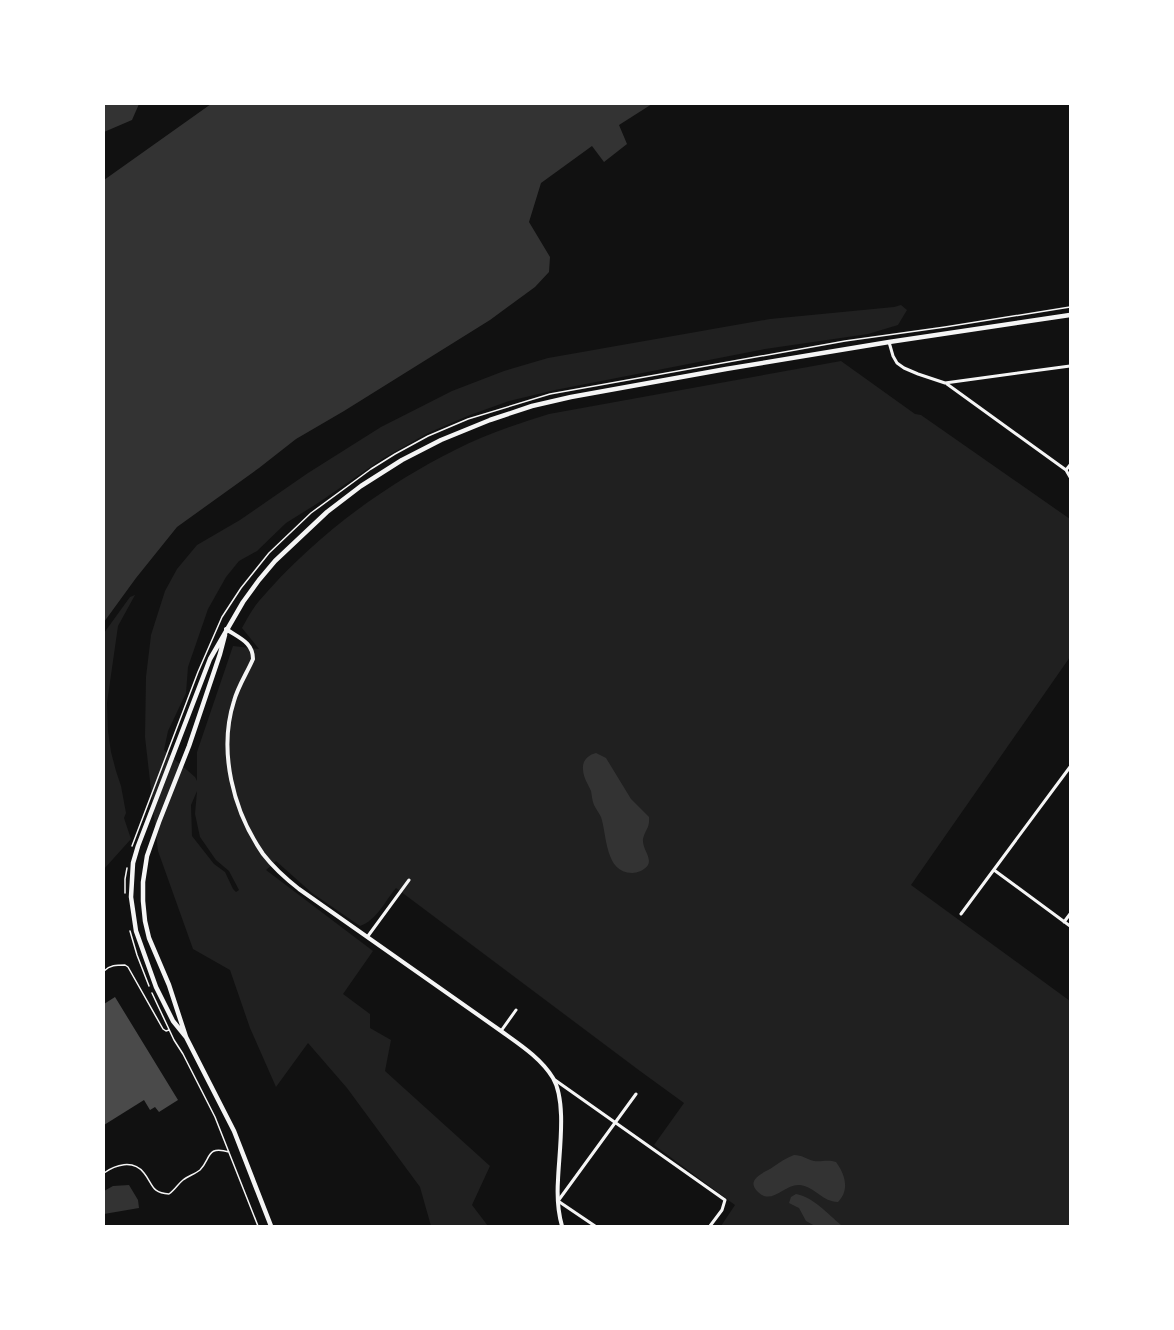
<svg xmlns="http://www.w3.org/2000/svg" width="1174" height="1330" viewBox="0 0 1174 1330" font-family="'Exo 2',sans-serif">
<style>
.green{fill:#202020;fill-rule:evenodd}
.water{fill:#333}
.building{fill:#4a4a4a}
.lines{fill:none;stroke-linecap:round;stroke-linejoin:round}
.path{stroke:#f5f5f5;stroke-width:1.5}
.minor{stroke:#f5f5f5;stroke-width:3}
.secondary{stroke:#f5f5f5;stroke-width:4}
.primary{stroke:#f5f5f5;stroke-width:4.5}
</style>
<rect width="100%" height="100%" fill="#111"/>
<path class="green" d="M901,305L907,310L898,325L868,334L765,349L555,390L509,401L470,415L428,433L382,459L318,503L286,523L257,551L239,561L226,577L208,609L188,667L186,693L168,731L164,750L195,777L197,781V752L233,646L259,649L242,628C247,619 252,609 259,601C313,538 381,487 455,450C484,435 517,424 549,414L841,361L915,414L921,415L1070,519V657L911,885L1070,1001V1226H721L735,1205L654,1145L684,1103L640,1071L396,888C385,901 377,920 360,926L312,893L276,861L266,870L373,951L343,994L370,1014V1028L391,1040L385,1071L490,1166L472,1205L488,1226H431L420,1187L347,1088L308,1043L276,1087L250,1028L230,970L193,949L158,851L145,737L146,677L151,635L165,591L177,569L197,545L240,520L308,473L381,427L452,391L504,371L548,358L770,319L894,307ZM197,791L195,814L200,837L216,860L229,871L239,890L236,892L233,889L225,872L214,864L192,836L191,805Z
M135,595L118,626L107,703L108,731L111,752L116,771L121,786L126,813L124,818L131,839L104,869V633L130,597Z"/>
<path class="water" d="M104,104H139L132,120L104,132Z
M211,104H652L619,125L627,144L604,162L592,146L541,183L529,222L550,257L549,272L535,287L490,320L344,411L296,439L259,468L177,527L136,578L104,622V180Z
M596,753L606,758L631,799L649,817C650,828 645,830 643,839C642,849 652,857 648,865C645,870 637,873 632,873C605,873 607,835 601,817C599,813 596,809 594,805C592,800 592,796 591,791C588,784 583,777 583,769C582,761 588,755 596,753Z
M794,1155C802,1155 806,1159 814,1161C822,1162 828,1159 836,1162C845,1174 850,1190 838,1202C823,1202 815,1187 800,1185C785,1183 772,1206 758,1192C744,1179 766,1172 773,1167C780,1162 786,1158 794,1155Z
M129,1185L138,1200L139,1208L104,1214V1191L113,1186Z
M796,1194C813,1197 828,1214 841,1225V1226H815L806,1221L799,1208L789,1203L791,1197Z"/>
<path class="building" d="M115,997L178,1100L159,1112L155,1107L150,1110L144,1100L104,1125V1004Z"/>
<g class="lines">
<path class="path" d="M132,846L198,672L222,617L241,588L269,553L311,513L371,469L395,454L428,436L468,419L550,394L845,341L945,327L1070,307
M125,893V879L127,868
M130,931L137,955L149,986
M104,971C110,965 116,965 125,965L128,967L163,1029L166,1031L169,1030
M152,993L174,1040L183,1054L215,1117L258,1226
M104,1173C115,1165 133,1159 144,1173C153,1184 151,1193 169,1194C175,1190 178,1184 183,1180C188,1176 195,1174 200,1170C211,1159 206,1145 229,1152"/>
<path class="minor" d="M889,342L893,356L897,363L904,368L918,374L945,383L1070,366
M947,384L1066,470L1070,477
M1066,470L1070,465
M994,870L1070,926
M961,914L1070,767
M1064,922L1070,914
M368,936L409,880
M501,1031L516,1010
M555,1080L725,1200L722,1210L710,1226
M595,1226L558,1201L636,1094"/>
<path class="secondary" d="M226,629C239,638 253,642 253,659C247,673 238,686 234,701C218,751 233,811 263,854C273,867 285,878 299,889L501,1031C519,1044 541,1058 553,1078C567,1102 559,1152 558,1180C557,1195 558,1212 562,1226"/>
<path class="primary" d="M225,635L220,654L189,746L159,822L147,856L143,882V901L145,921L149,938L169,985L186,1037L234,1131L271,1226
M186,1037L173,1021L156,987L136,931L131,897L133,863L138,846L210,659L243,602L259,580L275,561L327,512L361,486L402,460L441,440L490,420L532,406L571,397L726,369L889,342L1070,315"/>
</g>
<rect width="1174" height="1330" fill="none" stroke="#ffffff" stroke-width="210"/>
</svg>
